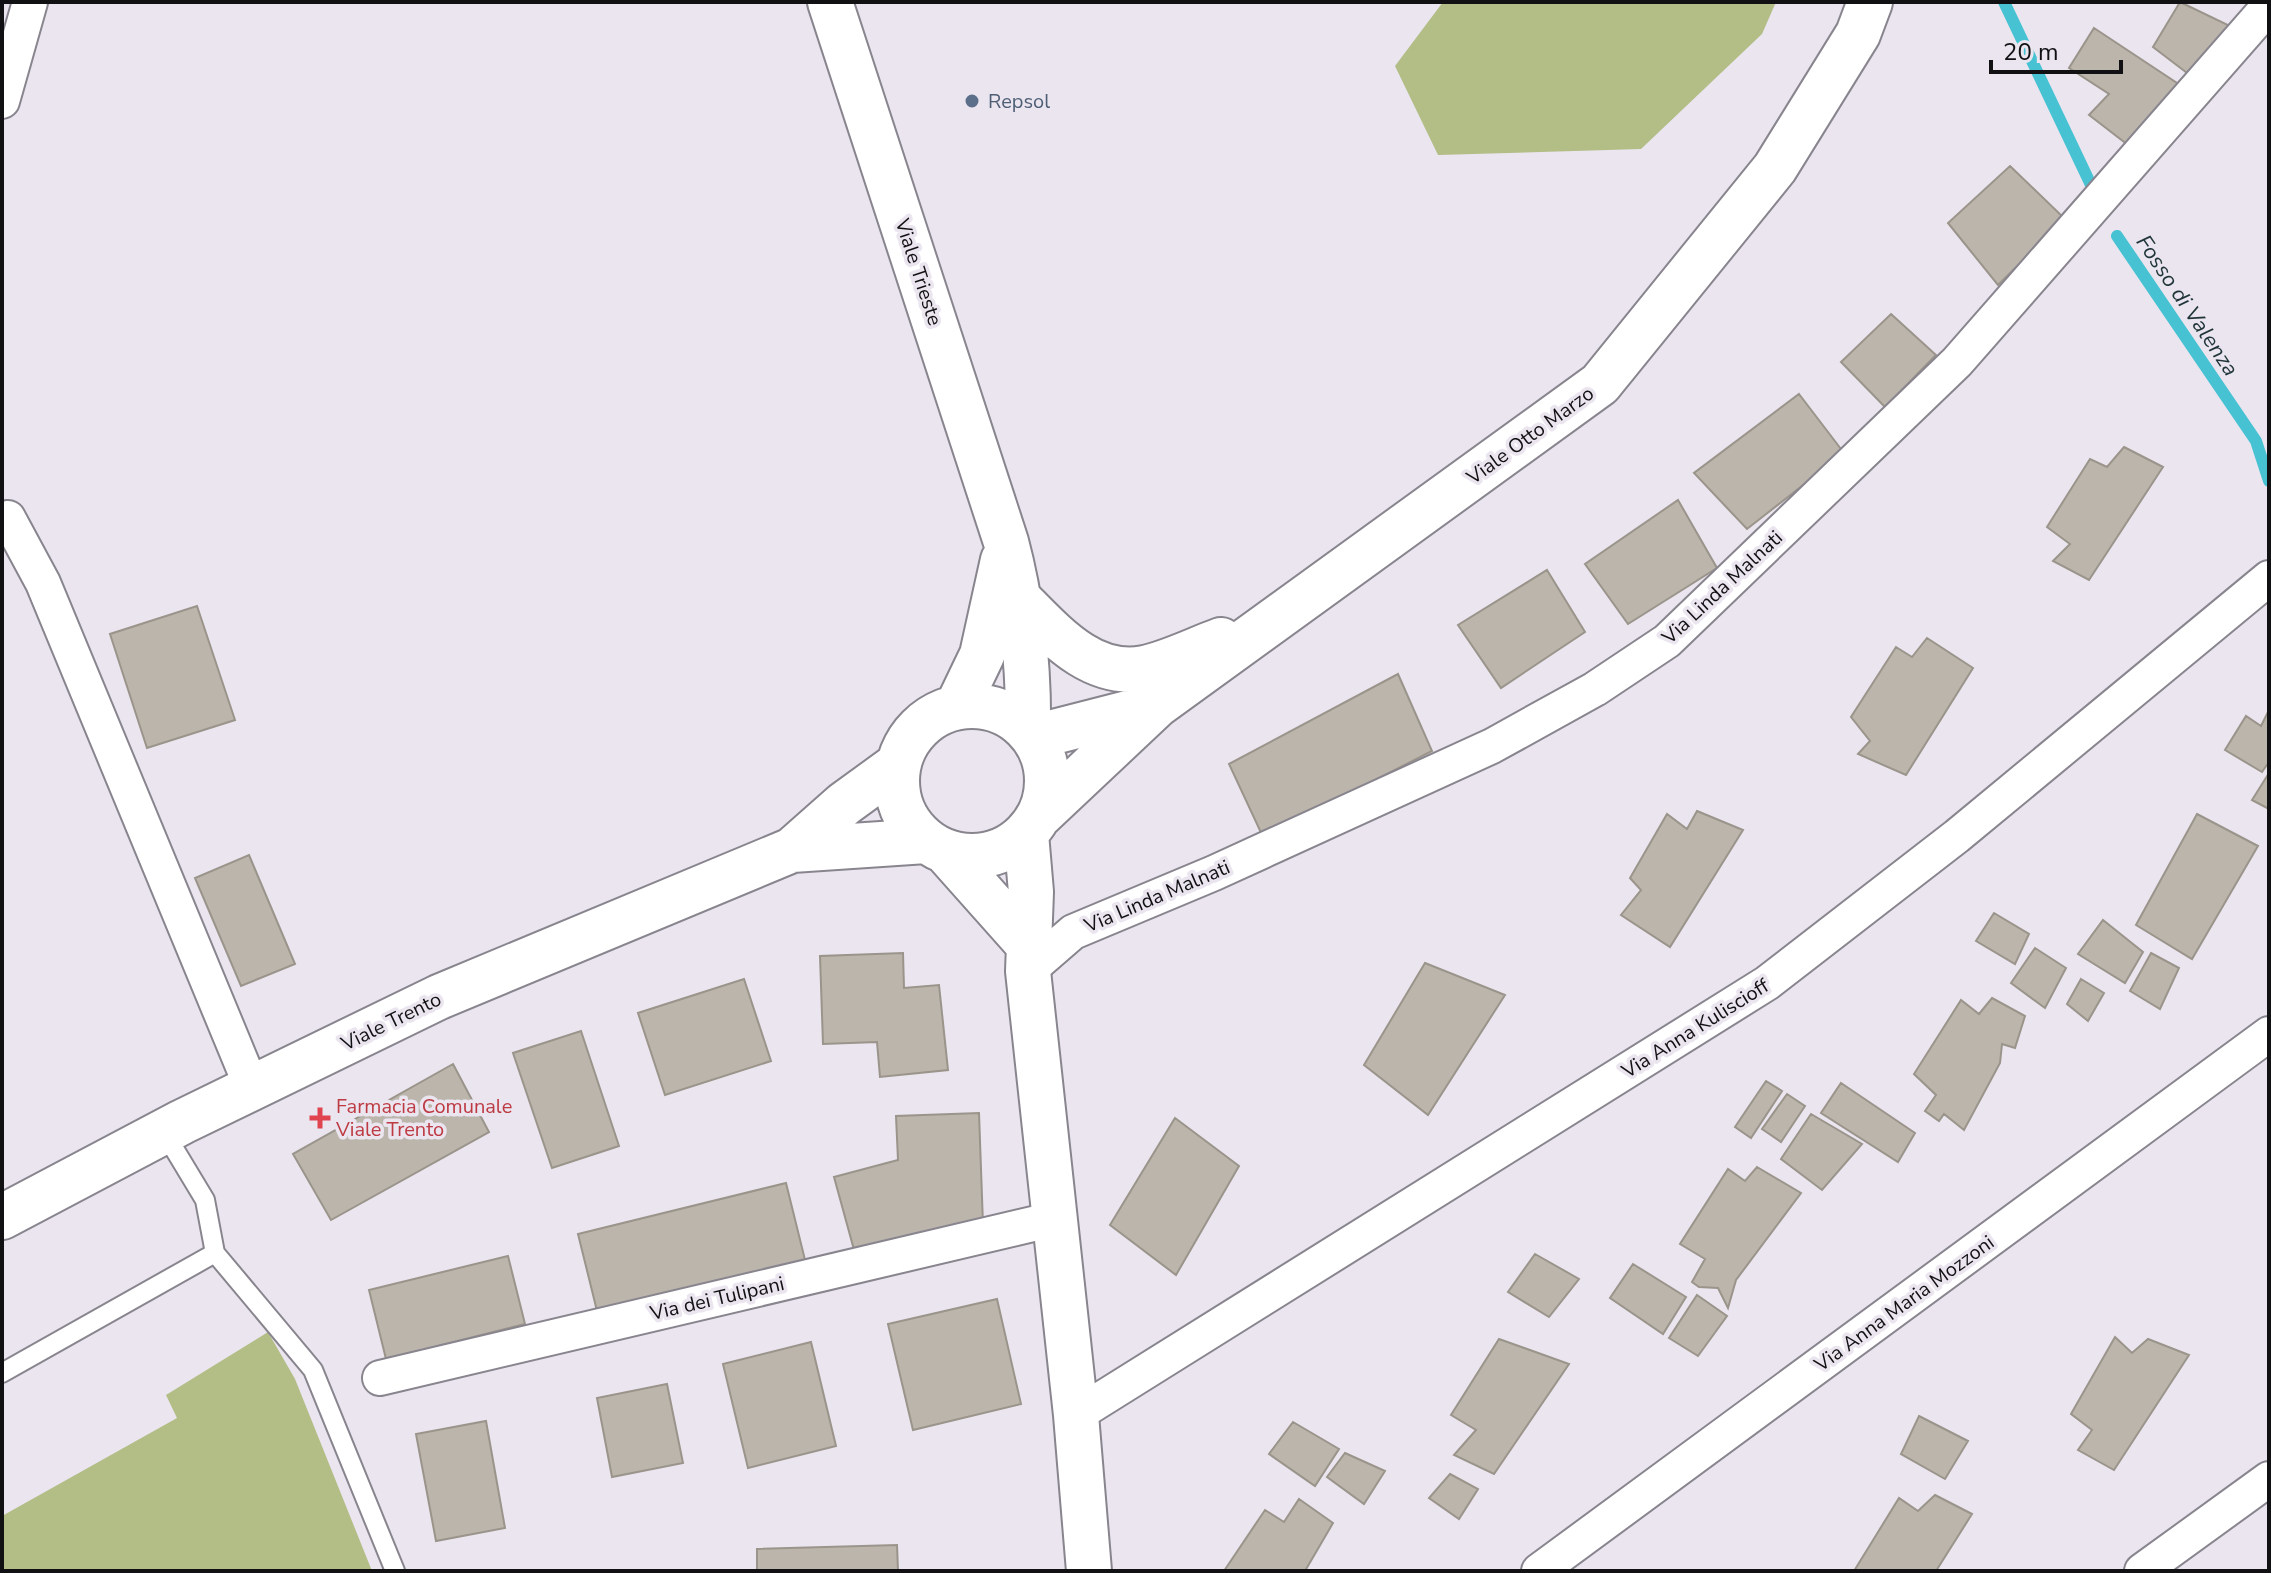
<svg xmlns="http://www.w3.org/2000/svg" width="2271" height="1573" viewBox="0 0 2271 1573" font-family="'Nunito Sans',sans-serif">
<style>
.green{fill:#b3bd86}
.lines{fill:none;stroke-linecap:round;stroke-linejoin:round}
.stream{stroke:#47c2d2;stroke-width:12}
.building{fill:#bbb5ac;stroke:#9a948b;stroke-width:2}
.service-casing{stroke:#89858e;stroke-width:22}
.minor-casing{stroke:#89858e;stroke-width:38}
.tertiary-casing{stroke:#89858e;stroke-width:48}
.service{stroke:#fff;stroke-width:18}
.minor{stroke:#fff;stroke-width:34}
.tertiary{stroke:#fff;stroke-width:44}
.service-dot{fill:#5c6f8a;stroke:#eae5ef;stroke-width:3}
.health-dot{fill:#e0444e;stroke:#eae5ef;stroke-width:3}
.labels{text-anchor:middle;stroke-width:7;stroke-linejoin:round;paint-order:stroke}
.service-label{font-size:20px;fill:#4e5e75;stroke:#eae5ef;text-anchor:start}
.street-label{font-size:20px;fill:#111013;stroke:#eae5ef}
.health-label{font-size:20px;fill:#be3a42;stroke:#eae5ef;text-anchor:start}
.water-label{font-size:22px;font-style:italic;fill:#1f3437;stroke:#eae5ef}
</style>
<rect width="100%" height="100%" fill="#eae5ef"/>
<path class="green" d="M1443,2H1776L1762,34L1641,149L1438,155L1395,66Z
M268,1332L295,1379L372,1571H2V1516L177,1418L166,1395Z"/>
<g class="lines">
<path class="stream" d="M2004,2L2091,185
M2117,236L2256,441L2269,481"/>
</g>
<path class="building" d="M2180,2L2230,26L2187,73L2153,47Z
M2094,28L2180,85L2132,148L2089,115L2109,94L2069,68Z
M2010,166L2065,219L1998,285L1948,223Z
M1891,314L1936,355L1885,407L1841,362Z
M1799,394L1844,453L1747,529L1694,473Z
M2124,447L2163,467L2089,580L2053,561L2070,544L2047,527L2090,459L2107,467Z
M1678,500L1717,568L1628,624L1585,564Z
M1547,570L1585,632L1501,688L1458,625Z
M197,606L235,720L147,748L110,634Z
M1927,638L1973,668L1906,775L1858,754L1870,741L1851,717L1896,647L1912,657Z
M1398,674L1432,751L1263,837L1229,764Z
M2269,710V762L2262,772L2225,750L2246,716L2261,726Z
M2269,773V809L2252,800Z
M1697,811L1743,830L1670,947L1621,915L1641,890L1630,878L1667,814L1687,829Z
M2197,814L2258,846L2192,959L2136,925Z
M249,855L295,964L241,986L195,878Z
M1994,913L2029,934L2015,964L1976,941Z
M2103,920L2143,952L2125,983L2078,954Z
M2035,948L2066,968L2045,1008L2011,983Z
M903,953L904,988L939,985L948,1070L880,1077L877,1042L823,1044L820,956Z
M2151,953L2179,968L2160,1009L2130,991Z
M1425,963L1505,995L1428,1115L1364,1065Z
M744,979L771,1061L665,1095L638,1013Z
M2081,979L2104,993L2088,1021L2067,1004Z
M1992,998L2025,1016L2015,1048L2002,1044L2000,1063L1964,1130L1944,1114L1939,1121L1925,1111L1936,1095L1914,1074L1961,1000L1979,1014Z
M581,1031L619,1146L552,1168L513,1053Z
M453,1064L489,1132L331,1220L293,1154Z
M1766,1081L1782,1091L1751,1138L1735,1127Z
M1841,1083L1915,1133L1898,1162L1821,1113Z
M1787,1094L1805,1106L1781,1142L1762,1129Z
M979,1113L983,1225L856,1257L834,1177L898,1160L896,1116Z
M1811,1114L1862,1144L1822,1190L1781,1159Z
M1175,1118L1239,1166L1176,1275L1110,1225Z
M1757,1167L1801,1193L1736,1280L1728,1308L1718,1288L1699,1287L1692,1282L1705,1259L1680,1244L1728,1169L1745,1181Z
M786,1183L807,1268L599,1319L578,1234Z
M1535,1254L1579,1279L1549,1317L1508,1292Z
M508,1256L525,1324L386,1359L369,1290Z
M1633,1264L1686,1297L1663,1334L1610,1298Z
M1697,1295L1727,1316L1698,1356L1669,1338Z
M997,1299L1021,1404L913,1430L888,1324Z
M2115,1337L2132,1353L2148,1339L2189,1355L2114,1470L2078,1450L2092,1430L2071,1414Z
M1499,1339L1569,1364L1494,1474L1454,1455L1476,1430L1451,1415Z
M811,1342L836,1446L748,1468L723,1364Z
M667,1384L683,1463L612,1477L597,1398Z
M1919,1416L1968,1441L1945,1479L1901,1454Z
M486,1421L505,1528L436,1541L416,1434Z
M1293,1422L1339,1449L1315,1486L1269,1454Z
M1345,1453L1385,1471L1364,1504L1327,1477Z
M1450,1474L1478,1489L1459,1519L1429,1498Z
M1935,1495L1972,1514L1936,1571H1854L1899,1498L1918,1511Z
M1299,1499L1333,1523L1305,1571H1224L1265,1510L1284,1522Z
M897,1545L898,1571H757V1549Z"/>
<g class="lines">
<g class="service-casing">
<path id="service" d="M215,1253L313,1370L395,1571
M2,1373L215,1253L205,1200L164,1132"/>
</g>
<g class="minor-casing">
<path id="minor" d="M2,101L30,2
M8,518L43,583L252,1088
M1028,971L1073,932L1214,873L1492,746L1595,689L1667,641L1957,362L2269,6
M380,1378L1054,1219
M1076,1415L1767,983L1957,836L2269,578
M1539,1571L2269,1034
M2142,1571L2269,1479"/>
</g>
<g class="tertiary-casing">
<path id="tertiary" d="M830,2L1006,542C1023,606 1029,665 1028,731
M1022,602C1055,635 1092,678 1144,668C1169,663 1196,649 1221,640
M897 781a75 75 0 1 1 150 0a75 75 0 1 1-150 0Z
M957,707L982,655L1003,560
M1034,737L1151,707
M1038,817L1157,705L1600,384L1775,168L1858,34L1870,2
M1026,834L1031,892L1028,971L1076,1415L1089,1571
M792,850L926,841
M946,852L1027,943
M2,1217L182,1122L439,997L792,850L844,804L899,764"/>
</g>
<use href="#service" class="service"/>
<use href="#minor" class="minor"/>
<use href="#tertiary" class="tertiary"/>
</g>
<circle class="service-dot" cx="972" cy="101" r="8"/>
<path class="health-dot" d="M316 1106h8v8h8v8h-8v8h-8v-8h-8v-8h8z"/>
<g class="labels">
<g class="service-label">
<text x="988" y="108">Repsol</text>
</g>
<g class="street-label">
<text transform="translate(919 272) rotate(72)" y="7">Viale Trieste</text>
<text transform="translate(1530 435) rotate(-36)" y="7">Viale Otto Marzo</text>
<text transform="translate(1722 587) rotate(-43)" y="7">Via Linda Malnati</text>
<text transform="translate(1157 896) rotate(-23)" y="7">Via Linda Malnati</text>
<text transform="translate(391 1021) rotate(-26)" y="7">Viale Trento</text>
<text transform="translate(1695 1028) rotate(-32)" y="7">Via Anna Kuliscioff</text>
<text transform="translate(717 1298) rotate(-13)" y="7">Via dei Tulipani</text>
<text transform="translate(1904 1303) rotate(-36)" y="7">Via Anna Maria Mozzoni</text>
</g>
<g class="health-label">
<text x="336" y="1113">Farmacia Comunale<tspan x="336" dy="23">Viale Trento</tspan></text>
</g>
<g class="water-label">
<text transform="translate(2188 305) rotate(56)" y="8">Fosso di Valenza</text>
</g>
</g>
<rect width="2271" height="1573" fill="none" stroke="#111013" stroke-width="8"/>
<path d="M1991 60v12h130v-12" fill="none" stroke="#111013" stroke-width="4"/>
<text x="2003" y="60" font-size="24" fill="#111013" stroke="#eae5ef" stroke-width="6" paint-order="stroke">20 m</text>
</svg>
